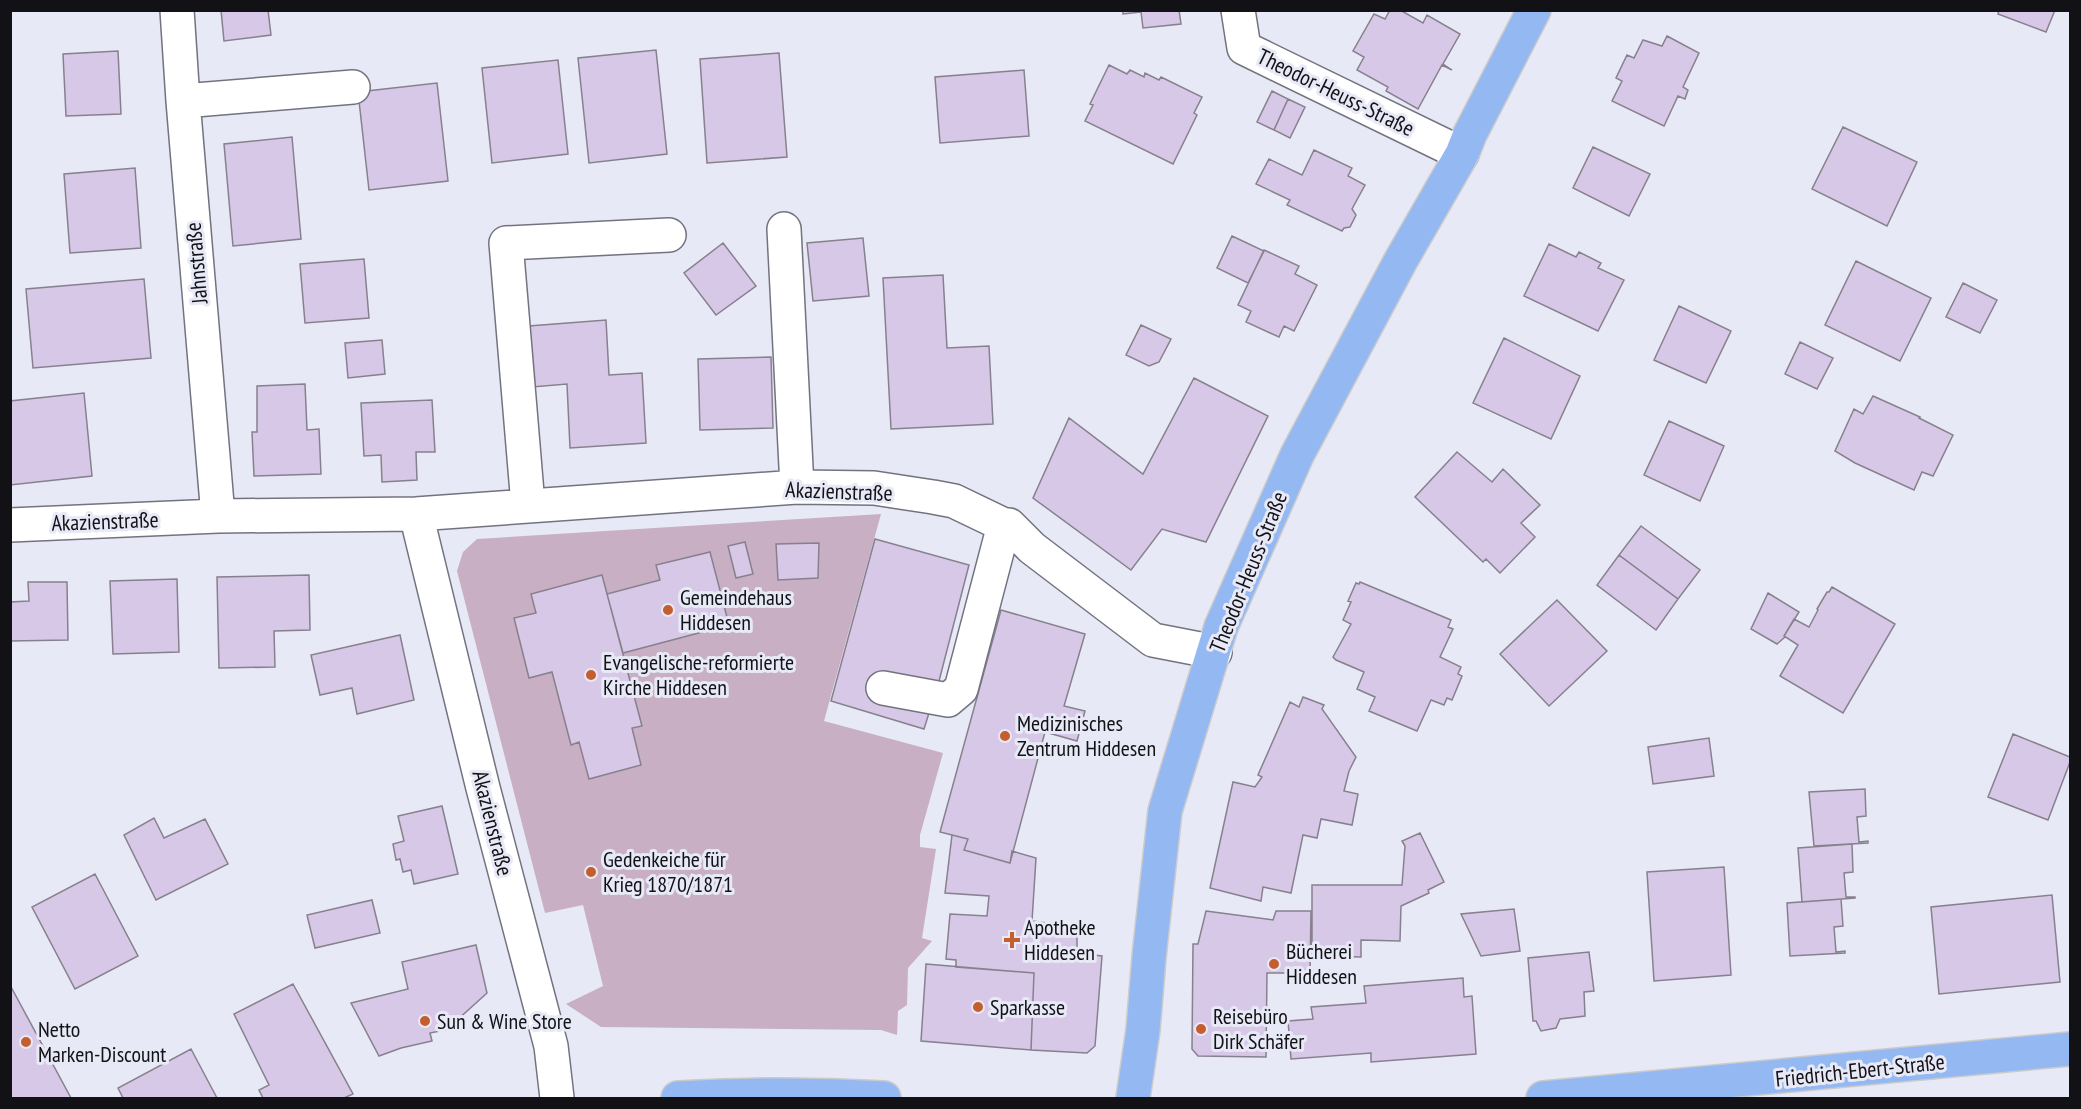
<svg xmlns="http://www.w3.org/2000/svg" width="2081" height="1109" viewBox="0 0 2081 1109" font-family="'PT Sans Narrow',sans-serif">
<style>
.green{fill:#c8afc4}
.building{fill:#d8c8e8;stroke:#86818c;stroke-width:1.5}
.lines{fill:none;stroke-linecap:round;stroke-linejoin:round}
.minor-casing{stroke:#72737f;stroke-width:36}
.major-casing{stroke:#cbcbcc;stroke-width:36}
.minor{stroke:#fff;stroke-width:33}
.major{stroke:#94b8f1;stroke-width:33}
.poi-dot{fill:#c45e2e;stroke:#e8e9f6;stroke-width:2}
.labels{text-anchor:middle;stroke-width:6;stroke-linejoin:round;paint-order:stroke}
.street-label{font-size:22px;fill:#111116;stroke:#e8e9f6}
.poi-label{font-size:22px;fill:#111116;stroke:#e8e9f6;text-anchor:start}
</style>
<rect width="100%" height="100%" fill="#e8e9f6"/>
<path class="green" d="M881,514L824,721L943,753L920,835V847L936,849L922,938L932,941L908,968L907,1005L898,1011L897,1035L881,1030L601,1027L566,1004L603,986L583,905L545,913L457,571L463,552L477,539Z"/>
<path class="building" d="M221,10H268L271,35L224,41Z
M1123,10H1179L1181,24L1143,28L1141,12L1123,14Z
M1390,10H1400L1423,23L1427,15L1460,34L1443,64L1452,70L1442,65L1418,109L1386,91L1388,87L1357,70L1364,57L1353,51L1374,14L1385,19Z
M1999,10H2055L2046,32L1998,14Z
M1667,36L1699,53L1683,87L1688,90L1685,99L1678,96L1664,126L1612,101L1622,81L1616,78L1627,55L1634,58L1643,40L1662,46Z
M656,50L667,154L589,163L578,58Z
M118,51L121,114L66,116L63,54Z
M779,53L787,157L707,163L700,59Z
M558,60L568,154L492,163L482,68Z
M1109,65L1127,74L1130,70L1144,77L1145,73L1159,80L1161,77L1202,97L1194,113L1197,115L1173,164L1085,121L1093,105L1090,104Z
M1024,70L1029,136L940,143L935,77Z
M437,83L448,181L369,190L358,92Z
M1272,91L1288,99L1274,130L1257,122Z
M1288,99L1305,107L1290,138L1274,130Z
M1843,127L1917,162L1887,226L1812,189Z
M292,137L301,239L233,246L224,144Z
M1593,147L1650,174L1629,216L1573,188Z
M1314,150L1352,168L1348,176L1365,185L1352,209L1356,215L1350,227L1344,228L1342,231L1287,205L1290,200L1256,184L1269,159L1302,175Z
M135,168L141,248L70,253L64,174Z
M1232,236L1264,251L1248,283L1217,268Z
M863,238L869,296L813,301L807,243Z
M723,243L756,286L716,315L684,273Z
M1549,244L1576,257L1579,252L1601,263L1598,268L1624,280L1598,331L1524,296Z
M1264,250L1299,266L1295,274L1317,285L1294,331L1284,326L1279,337L1246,322L1251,311L1238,305Z
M364,259L369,318L305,323L300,264Z
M1856,261L1931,298L1900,361L1825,325Z
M943,275L947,348L989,346L993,424L891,429L883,278Z
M144,279L151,358L33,368L26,289Z
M1963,283L1997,300L1980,333L1946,317Z
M1679,306L1731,331L1706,383L1654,360Z
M606,320L609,375L642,373L646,443L570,448L567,384L532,387L529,326Z
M1141,325L1171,339L1159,362L1149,366L1126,355Z
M1504,338L1580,376L1551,439L1473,403Z
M382,340L385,374L348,378L345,343Z
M1800,342L1833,358L1817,389L1785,374Z
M771,357L773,428L700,430L698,359Z
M1194,378L1268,416L1206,542L1162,529L1131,570L1033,498L1069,418L1143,474Z
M305,384L307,430L319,429L321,474L254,476L252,432H257V386Z
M84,393L92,476L10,485V401Z
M1873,396L1920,417L1919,418L1953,435L1933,476L1922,472L1914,490L1855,463L1835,451L1854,409L1863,414Z
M432,400L435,452H416L417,480L382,482L381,455L364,456L361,403Z
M1669,421L1724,446L1700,501L1644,475Z
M1457,452L1492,482L1503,469L1540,505L1521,523L1535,537L1500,573L1486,559L1483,562L1415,497Z
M1641,526L1700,570L1678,599L1619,555Z
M875,539L969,565L939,681L924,729L831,701Z
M745,542L753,574L736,578L728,546Z
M819,543L818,578L778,580L776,544Z
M710,552L729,625L623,653L607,594L660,580L656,565Z
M1619,555L1678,599L1656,630L1597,585Z
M309,575L310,630L274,631L275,667L219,668L217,577Z
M602,575L642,726L632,728L641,765L589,779L579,742L571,745L552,672L529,678L514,618L536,613L531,594Z
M177,579L179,652L113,654L110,581Z
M28,582H67L68,640L10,641V602L29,601Z
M1360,582L1451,620L1448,627L1453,629L1440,657L1461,667L1458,674L1462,676L1452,700L1447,698L1444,705L1431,700L1417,731L1369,711L1375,697L1357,689L1364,672L1336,660L1333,657L1351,624L1343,620L1351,602L1348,601L1356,583L1359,584Z
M1832,587L1895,624L1843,713L1780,676L1798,645L1784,636L1794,619L1809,627L1818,610L1817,609L1827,592H1829Z
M1768,593L1799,612L1784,636L1785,637L1777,644L1751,629Z
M1557,600L1607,651L1549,706L1500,654Z
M1001,610L1085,634L1064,706L1085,711L1077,741L1045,732L1010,863L964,850L968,839L940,832Z
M400,635L414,700L357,714L352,688L320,695L311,655Z
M1303,697L1324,705L1322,709L1356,757L1349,771L1344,791L1358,794L1352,825L1321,819L1317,838L1303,835L1291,893L1263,887L1261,901L1210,888L1233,782L1255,787L1262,777L1258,775L1290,702L1299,707Z
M2013,734L2070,757V762L2048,820L1988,797Z
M1709,738L1714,776L1653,784L1648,747Z
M1865,789L1866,816L1857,817L1859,842L1868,841V843L1814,846L1809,792Z
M442,806L458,874L414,884L411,870L403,872L400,859L396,860L393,844L404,841L398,816Z
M154,818L164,838L205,819L228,864L156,900L124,835Z
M1420,833L1444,882L1428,890L1429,893L1401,906L1400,941L1361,940V957L1312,956V885H1402L1405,846L1402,841Z
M952,835L968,839L964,850L1010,863L1012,851L1036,858L1032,921L1077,927V953L1102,956L1095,1046L1087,1053L1031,1050L1034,973L956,967V960L946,959L950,914L987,916L989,896L945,893Z
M1852,844L1853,872L1844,873L1846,897H1855V898L1802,902L1798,848Z
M1724,867L1731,975L1654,981L1647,872Z
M95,874L138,956L75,989L32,907Z
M2052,895L2060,982L1939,994L1931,907Z
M1841,899L1843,926L1834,927L1836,952L1845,951V953L1790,956L1787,903Z
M372,900L380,933L315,948L307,915Z
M1514,909L1520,951L1481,956L1461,914Z
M1206,911L1273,920L1276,911H1311L1310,973H1267L1266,1057L1198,1056L1192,1049L1193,944H1198Z
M476,945L487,993L455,1022V1028L430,1033L432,1041L401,1048L379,1056L351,1003L408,989L402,962Z
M1589,952L1594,991L1584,992L1585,1016L1560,1019L1556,1028L1541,1031L1536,1021H1533L1528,958Z
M926,964L1034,973L1031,1050L921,1041Z
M1463,978L1464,997L1472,996L1476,1054L1371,1062V1053L1291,1059L1288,1021L1313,1019L1311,1007L1366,1003L1364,986Z
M293,984L353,1094L344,1098H263L259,1090L269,1085L234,1014Z
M10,985L71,1098H10Z
M191,1049L217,1098H123L118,1088Z"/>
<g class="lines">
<g class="minor-casing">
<path id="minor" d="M177,10L183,101L218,516
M1238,10L1244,48L1462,154
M183,101L353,87
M784,229L797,487
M528,505L506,243L669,235
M416,514L483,788L551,1046L557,1098
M10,525L218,516L416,514L797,487L874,488L933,497L954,501L1004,525H1009L1032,548L1153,640L1215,652
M883,688L948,700L961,689L1004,525"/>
</g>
<g class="major-casing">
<path id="major" d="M678,1098C747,1094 815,1094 884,1098
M1133,1098L1143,1030L1149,957L1165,811L1221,627L1297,455L1401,260L1462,154L1470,134L1534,10
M1543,1098L2070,1049"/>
</g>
<use href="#minor" class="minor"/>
<use href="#major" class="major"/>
</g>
<g class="poi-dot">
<circle cx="668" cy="610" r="6"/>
<circle cx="591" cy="675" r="6"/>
<circle cx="1005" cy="736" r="6"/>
<circle cx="591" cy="872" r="6"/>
<path d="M1009 931h6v6h6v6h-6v6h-6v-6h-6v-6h6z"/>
<circle cx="1274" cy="964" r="6"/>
<circle cx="978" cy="1007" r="6"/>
<circle cx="425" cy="1021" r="6"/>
<circle cx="1201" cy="1029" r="6"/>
<circle cx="26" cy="1042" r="6"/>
</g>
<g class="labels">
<g class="street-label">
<text transform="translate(1336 92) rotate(26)" y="8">Theodor-Heuss-Straße</text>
<text transform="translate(196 263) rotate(-95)" y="8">Jahnstraße</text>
<text transform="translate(839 491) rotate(2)" y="8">Akazienstraße</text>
<text transform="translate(105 521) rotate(-2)" y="8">Akazienstraße</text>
<text transform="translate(1248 572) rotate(-68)" y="8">Theodor-Heuss-Straße</text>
<text transform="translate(493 823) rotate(76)" y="8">Akazienstraße</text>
<text transform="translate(1860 1070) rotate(-6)" y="8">Friedrich-Ebert-Straße</text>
</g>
<g class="poi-label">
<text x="680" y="605">Gemeindehaus<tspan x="680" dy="25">Hiddesen</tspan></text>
<text x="603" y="670">Evangelische-reformierte<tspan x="603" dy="25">Kirche Hiddesen</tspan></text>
<text x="1017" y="731">Medizinisches<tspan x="1017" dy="25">Zentrum Hiddesen</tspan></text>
<text x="603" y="867">Gedenkeiche für<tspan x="603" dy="25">Krieg 1870/1871</tspan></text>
<text x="1024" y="935">Apotheke<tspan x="1024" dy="25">Hiddesen</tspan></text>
<text x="1286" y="959">Bücherei<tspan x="1286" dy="25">Hiddesen</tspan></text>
<text x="990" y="1015">Sparkasse</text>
<text x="1213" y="1024">Reisebüro<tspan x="1213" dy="25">Dirk Schäfer</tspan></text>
<text x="437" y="1029">Sun &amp; Wine Store</text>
<text x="38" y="1037">Netto<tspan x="38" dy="25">Marken-Discount</tspan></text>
</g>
</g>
<rect width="2081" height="1109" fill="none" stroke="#111116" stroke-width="24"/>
</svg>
